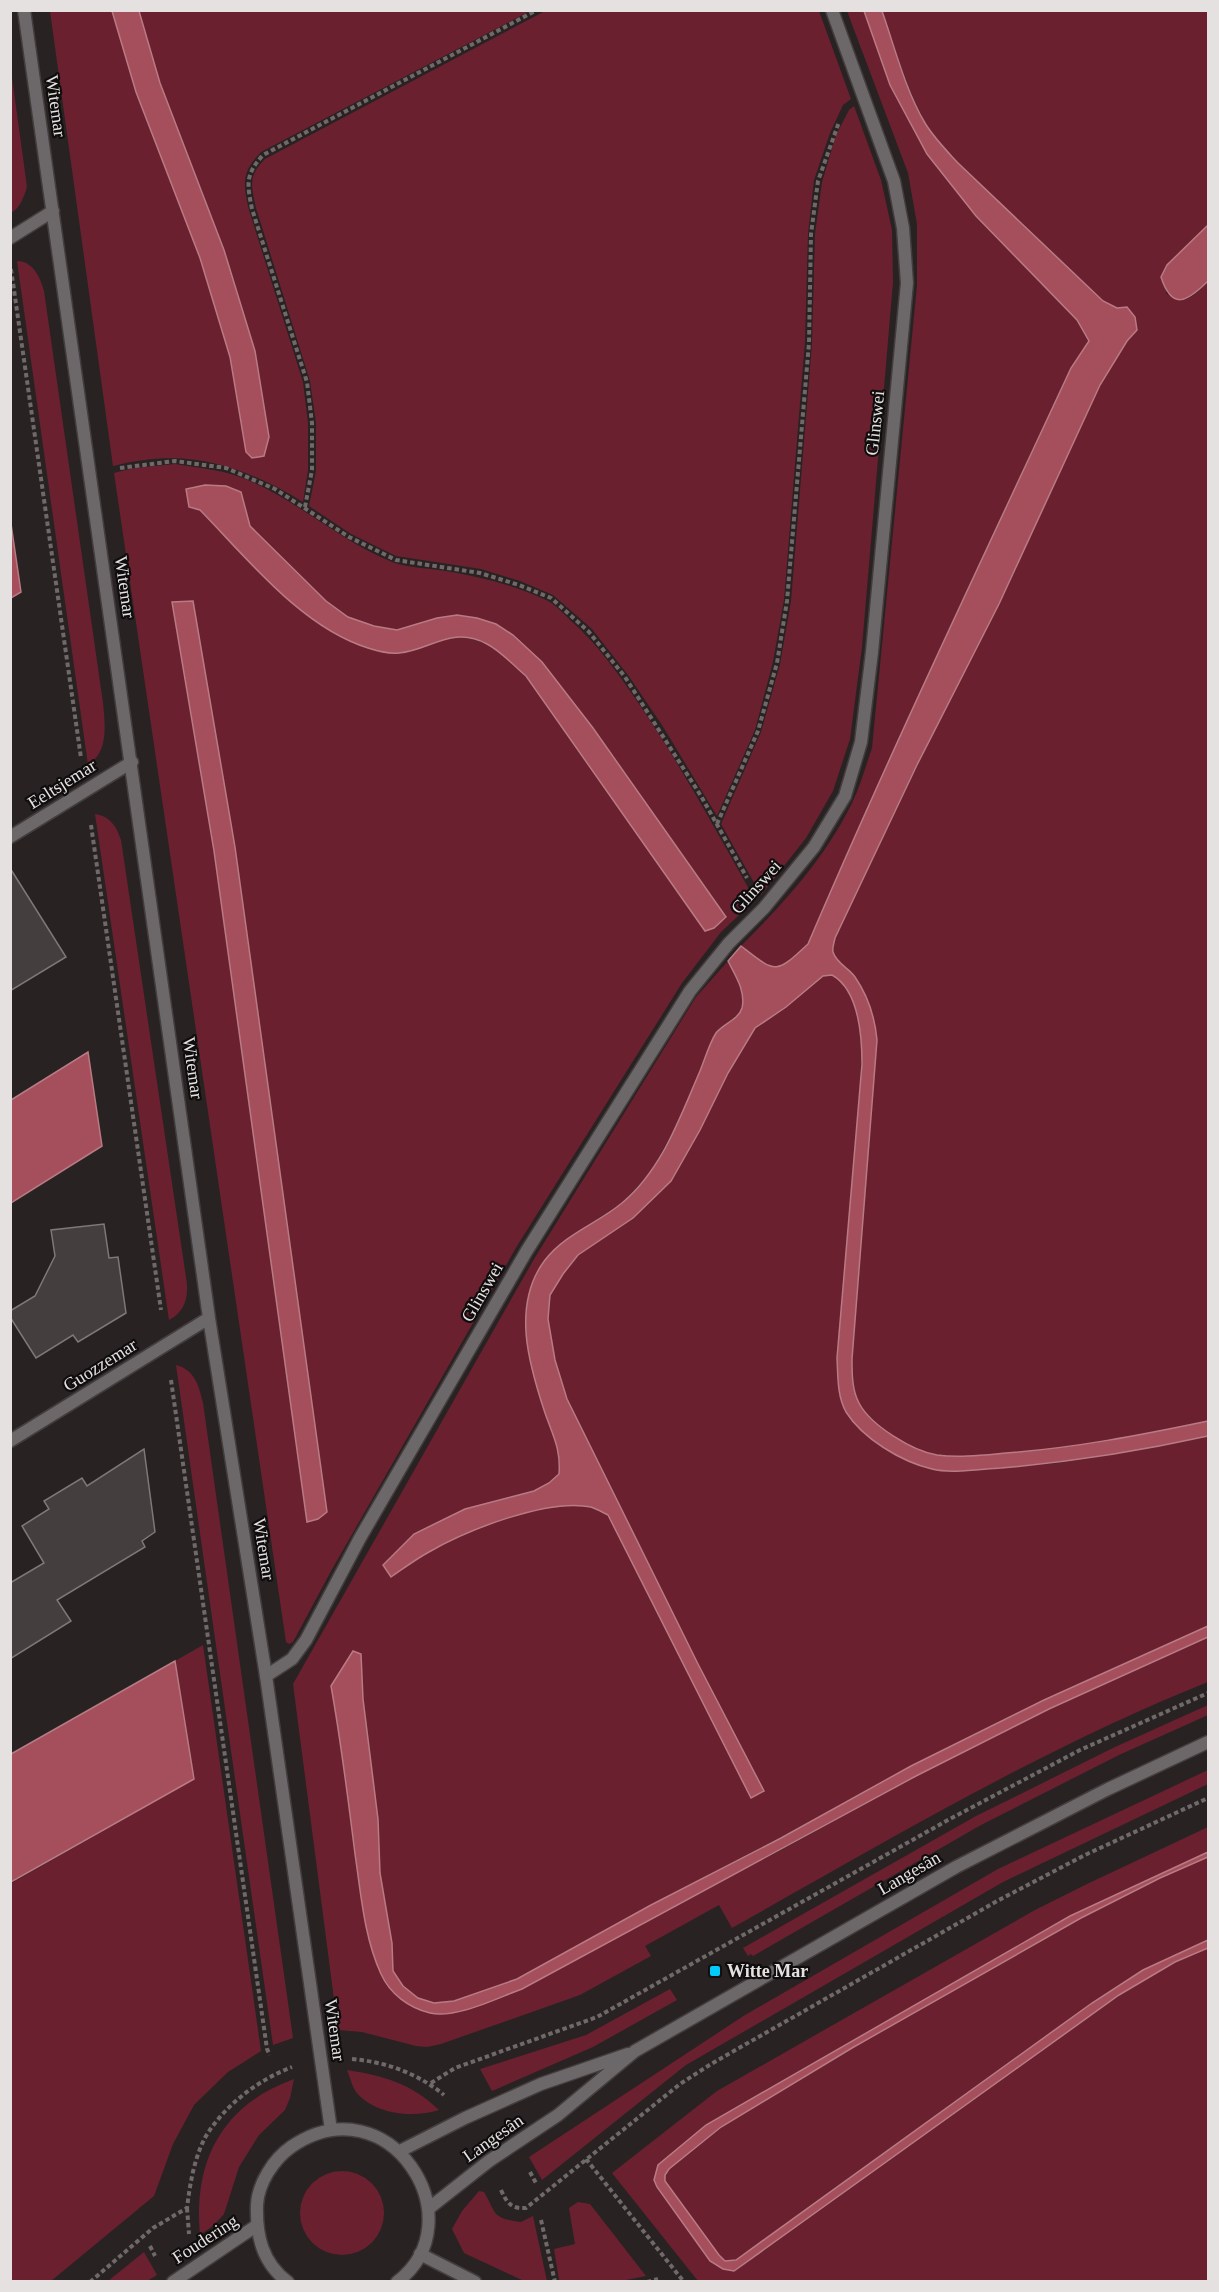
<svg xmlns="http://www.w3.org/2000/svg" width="1219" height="2292" viewBox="0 0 1219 2292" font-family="Georgia,serif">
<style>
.green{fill:#6a202f;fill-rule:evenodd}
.water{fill:#a54f5c;stroke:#b87b84;stroke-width:1.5}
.building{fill:#453e3f;stroke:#7f7778;stroke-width:1.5}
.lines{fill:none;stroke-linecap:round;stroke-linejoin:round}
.service-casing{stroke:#433d3e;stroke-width:15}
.minor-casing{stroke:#433d3e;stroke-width:15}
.tertiary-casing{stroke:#433d3e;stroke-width:15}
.path{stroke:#6f6969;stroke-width:4;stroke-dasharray:4.5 3;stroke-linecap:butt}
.service{stroke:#6c6869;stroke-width:12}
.minor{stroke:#6c6869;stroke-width:12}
.tertiary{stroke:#6c6869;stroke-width:12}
.poi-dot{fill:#02cbf9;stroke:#0f0d0d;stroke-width:2}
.labels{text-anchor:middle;stroke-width:4.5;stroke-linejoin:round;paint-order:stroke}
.street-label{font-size:18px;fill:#e6e1e1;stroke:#0f0d0d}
.poi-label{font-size:18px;font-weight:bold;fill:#e6e1e1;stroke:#0f0d0d;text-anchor:start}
</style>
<rect width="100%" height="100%" fill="#292223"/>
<path class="green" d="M50,11H112L136,92L200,258L230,357L244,441L252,458L264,456L255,351L224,250L160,83L139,11H530L261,152C241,173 243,183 249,210L303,382L308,423V470L303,502C240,464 186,447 113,466Z
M545,11H819L851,99L843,105L830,133L814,180L808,234L805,342L784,600L773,662L755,730L717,816L662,725L628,675L592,629L553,595L520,581L481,569L396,556L351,534L309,506L316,471V423L310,381L256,208C251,185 248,176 265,159Z
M847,11H864L890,85L927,154L976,216L1077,320L1089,341L1071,368C981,559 892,750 808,944C774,975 776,973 741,946C785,902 826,857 853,801C861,784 866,765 872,748L917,285V224L908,173Z
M882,11H1208V225L1167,265L1166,293C1184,308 1195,295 1208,281V1421C1141,1436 1074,1448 1006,1453C984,1455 959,1458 937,1455C913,1451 871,1426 859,1403C852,1390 852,1374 852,1359L877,1040C875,1018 868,996 855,977C849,967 837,963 833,952C832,948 834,943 835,938L1100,385L1127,341L1137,329L1117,309L1103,301C1065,265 1027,230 990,194C967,172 940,150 925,122C906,87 895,48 882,11Z
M10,63L27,187C24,197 20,208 11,213Z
M854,106L881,180L892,230L893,282L862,647L850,739L833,791L806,838L761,895L721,824L761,732L780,664L791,601L812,343L815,234L822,182L836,135L849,110Z
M17,261C33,261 40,277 44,291L103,703C105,724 109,752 88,765Z
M175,464C200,468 226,470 250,481C300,503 341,541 392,562C408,568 429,568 446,571C481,577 514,585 546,600C555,604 563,613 570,620C598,644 619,675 639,704C682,767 718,834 755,900L721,932L682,983L517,1246L331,1571L293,1642L289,1644L286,1642L114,473L134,468ZM205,485L226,486L241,492L250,526L326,601L348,617L374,626L397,630L437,618L457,615L477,618L593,728L726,918L714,928L571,740L526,676L499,652L486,644L472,639L457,637L384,652L338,636L266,580L200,510L187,489ZM193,601L235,847L327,1511L318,1519L307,1522L214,851L172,602Z
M95,814C110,816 117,827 121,840L187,1284C188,1299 184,1312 169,1320Z
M728,961L738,981L743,998L741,1011L717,1032L679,1120L651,1172L622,1203L568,1238L545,1260L531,1287V1366L560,1456L559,1474L549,1483L534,1491L465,1509L391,1576C404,1569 416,1559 429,1552C467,1530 548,1498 591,1507C597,1509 602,1512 608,1515L751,1797L764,1791L698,1664L567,1399L555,1360L548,1319L550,1295L563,1274L578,1255L633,1218L700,1130L728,1073L755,1028L786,1007L823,976L832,975C852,986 860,1019 862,1040L846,1411L861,1429L885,1450L974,1470L1059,1463L1152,1448L1208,1436V1626L1044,1700L651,1905L517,1979L453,2001L434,2003L418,1998L403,1986L393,1971L392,1943L380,1873L378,1819L363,1699L361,1655L331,1686L338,1723L368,1938L395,1994L456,2012L656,1915L785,1848L916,1776L1049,1709L1208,1637V1682C1043,1748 888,1840 732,1928L719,1905L645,1946L651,1956L580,1995L441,2044L427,2047L416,2046L362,2032L338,2030L293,1684L534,1259L696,997Z
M176,1365C195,1370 199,1386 203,1403L293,2038L273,2045Z
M203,1645L261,2051L228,2072L194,2105L173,2144L154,2196L51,2281H11L10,1884L194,1779L175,1661Z
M1208,1705V1715L1119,1755L981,1825L753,1956L751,1954L748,1956L743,1948L976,1816L1115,1747Z
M1208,1770V1784L1003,1882L686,2065L542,2180L529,2157L745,2015L998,1869Z
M1208,1827V1852L1070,1916L706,2125L654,2180L657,2187L710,2261L734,2271L1119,1995L1175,1962L1208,1948V2281H698L612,2173L717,2091L1035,1910L1087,1884Z
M1208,1857V1940L1143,1970L1092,2003L736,2260L725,2261L719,2255L665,2181V2175L669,2169L721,2127L852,2048L1081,1918L1160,1878Z
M670,1989L677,2000L593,2047L492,2091L480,2069L586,2035Z
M347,2070C384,2076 411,2083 439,2110C413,2118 375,2115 356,2092C352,2086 350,2077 347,2070Z
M294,2079L290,2098L285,2110L259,2135L239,2167L224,2214L214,2225L200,2235C193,2161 222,2105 294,2079Z
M300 2213a42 42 0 1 1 84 0a42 42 0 1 1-84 0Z
M479,2191L484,2192C497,2214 491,2218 521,2222L533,2216L547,2281H524L464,2253L452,2229L462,2211Z
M578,2202L590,2204L646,2276L621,2281L563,2282L559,2280L554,2249L575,2244L569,2208Z
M144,2252L157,2275L147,2281H108Z"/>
<path class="water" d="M112,11H139L160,83L224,250L255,351L269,437L264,456L252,458L246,452L230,357L200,258L136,92Z
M864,11H882C895,48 905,89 925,123C934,138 946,150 958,163L1103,301L1117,308L1127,307L1135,317L1137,330L1127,341L1100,385L999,604L917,765L835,938C834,943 832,948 833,952C836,963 849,968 855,977C868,996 875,1018 877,1040L852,1359C852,1374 852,1390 859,1403C871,1426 913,1451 937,1455C959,1458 984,1455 1006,1453C1074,1448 1141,1435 1208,1421V1436C1140,1451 1071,1462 1001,1468C981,1469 951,1474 932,1469C902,1462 863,1439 846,1412C837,1396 838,1376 837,1358L862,1064C862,1036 859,990 832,975L823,976L786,1007L755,1028L728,1073L700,1130L671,1181L633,1218L578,1255L563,1274L550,1295L548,1319L555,1360L567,1399L698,1664L764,1791L751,1798L608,1515C602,1512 597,1509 591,1507C548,1498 467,1530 429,1552C416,1559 404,1568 391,1577L383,1565L414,1534L465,1509L534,1491L549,1483L559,1474C561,1449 553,1436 545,1413C529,1365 511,1305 545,1260C565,1234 598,1223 622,1203C662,1170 680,1117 700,1071C705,1059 709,1044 716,1033C723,1024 739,1019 742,1008C746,991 735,975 728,961L741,946C776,973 775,975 808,944C891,750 982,560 1071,368L1089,341L1077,320L976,216L927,154L890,85Z
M1208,225V281C1187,302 1172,311 1161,277L1167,265Z
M205,485L226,486L241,492L250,526L326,601L348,617L374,626L397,630L437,618L457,615L477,618L496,624L513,635L542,662L593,728L726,917L714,928L705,931L526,676C514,666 502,652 487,644C452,625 431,650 399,653C389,654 377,651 368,648C301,627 247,558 200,510L189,507L186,489Z
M10,517L21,592L11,598H10Z
M193,601L235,847L327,1512L318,1519L307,1522L214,851L172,602Z
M88,1052L102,1146L11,1203V1100Z
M1208,1626V1637L1049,1709L916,1776L522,1989C497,1998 456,2019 430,2013C409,2008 390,1994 381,1974C364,1937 361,1894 355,1854C348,1798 341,1741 331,1686L353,1651L361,1654L363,1699L378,1819L380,1873L392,1943L393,1971L403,1986L418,1998L434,2003L454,2001L517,1979L651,1905L781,1838L911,1766L1044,1700Z
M175,1661L194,1779L11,1882V1754Z
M1208,1852V1857L1160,1878L1081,1918L852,2048L721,2127L669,2169L665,2175V2181L719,2255L725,2261L736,2260L1092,2003L1143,1970L1208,1940V1948L1175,1962L1119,1995L734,2271L723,2269L710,2261L657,2187L654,2180L658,2165L706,2125L1070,1916Z"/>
<path class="building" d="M10,868L66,957L10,991Z
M104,1224L109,1258L118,1257L126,1313L78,1342L73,1335L36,1358L10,1317V1311L35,1296L55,1256L51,1230Z
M144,1449L155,1532L142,1541L145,1547L57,1600L71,1621L10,1659V1583L44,1563L22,1526L49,1509L44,1501L82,1478L87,1486Z"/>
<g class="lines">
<g class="service-casing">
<path id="service" d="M266,1676L292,1659L306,1640L360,1538L526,1252L690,991L729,943L764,908L814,847L845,796L861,742L872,652L907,283L903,228L894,181L832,10"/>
</g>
<g class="minor-casing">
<path id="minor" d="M24,10L209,1318L266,1676L331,2130
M10,238L53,211
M10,837L132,762
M10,1441L209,1318
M420,2254L475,2282"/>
</g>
<g class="tertiary-casing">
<path id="tertiary" d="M400,2151L465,2118L541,2084L628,2054
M428,2209L489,2161L558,2115L635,2051L956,1867L1108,1789L1208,1742
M173,2282L256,2226
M288,2282C262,2263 256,2235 257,2205C258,2183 274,2159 291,2147C389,2080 478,2221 397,2282"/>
</g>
<path class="path" d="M11,269L81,758
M120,468L175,461L226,468L275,489L349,537L396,560L480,573L519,585L551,598L589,632L625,677L701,796L747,878
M305,507L312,470V423L307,382L252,209C247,184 245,175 263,155L537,10
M717,824L758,731L777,663L787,601L809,343L811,234L818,181L839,122
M91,825L161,1310
M171,1380L267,2049L270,2055
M352,2059C386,2062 417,2073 444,2095
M431,2083L455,2068L597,2017L948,1820L1080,1750L1208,1693
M586,2159L684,2282
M530,2172L537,2185
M501,2190C507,2203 511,2209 526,2208L680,2084L711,2064L999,1900L1085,1855L1208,1798
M187,2208L189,2234
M541,2220L555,2282
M150,2246L155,2256
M90,2282L153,2228L187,2208C190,2184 194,2158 206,2136C225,2105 258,2080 292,2067
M647,2282L658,2279"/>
<use href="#service" class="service"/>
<use href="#minor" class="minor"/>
<use href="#tertiary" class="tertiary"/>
</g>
<rect class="poi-dot" x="709" y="1965" width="12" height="12" rx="3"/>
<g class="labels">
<g class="street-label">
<text transform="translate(56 106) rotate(82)" y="6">Witemar</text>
<text transform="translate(875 423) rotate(-84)" y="6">Glinswei</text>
<text transform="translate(125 587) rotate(82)" y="6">Witemar</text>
<text transform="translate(62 784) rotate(-32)" y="6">Eeltsjemar</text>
<text transform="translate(756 887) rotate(-48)" y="6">Glinswei</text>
<text transform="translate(193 1068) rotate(82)" y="6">Witemar</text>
<text transform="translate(482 1292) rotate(-60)" y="6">Glinswei</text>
<text transform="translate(100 1365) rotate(-32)" y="6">Guozzemar</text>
<text transform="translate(264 1549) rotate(81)" y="6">Witemar</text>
<text transform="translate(909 1873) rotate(-30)" y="6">Langesân</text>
<text transform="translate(335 2030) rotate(82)" y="6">Witemar</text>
<text transform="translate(493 2138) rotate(-35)" y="6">Langesân</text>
<text transform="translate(205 2239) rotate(-33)" y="6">Foudering</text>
</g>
<g class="poi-label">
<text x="727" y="1977">Witte Mar</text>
</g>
</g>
<rect width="1219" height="2292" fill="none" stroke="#e6e1e1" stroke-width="24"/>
</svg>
